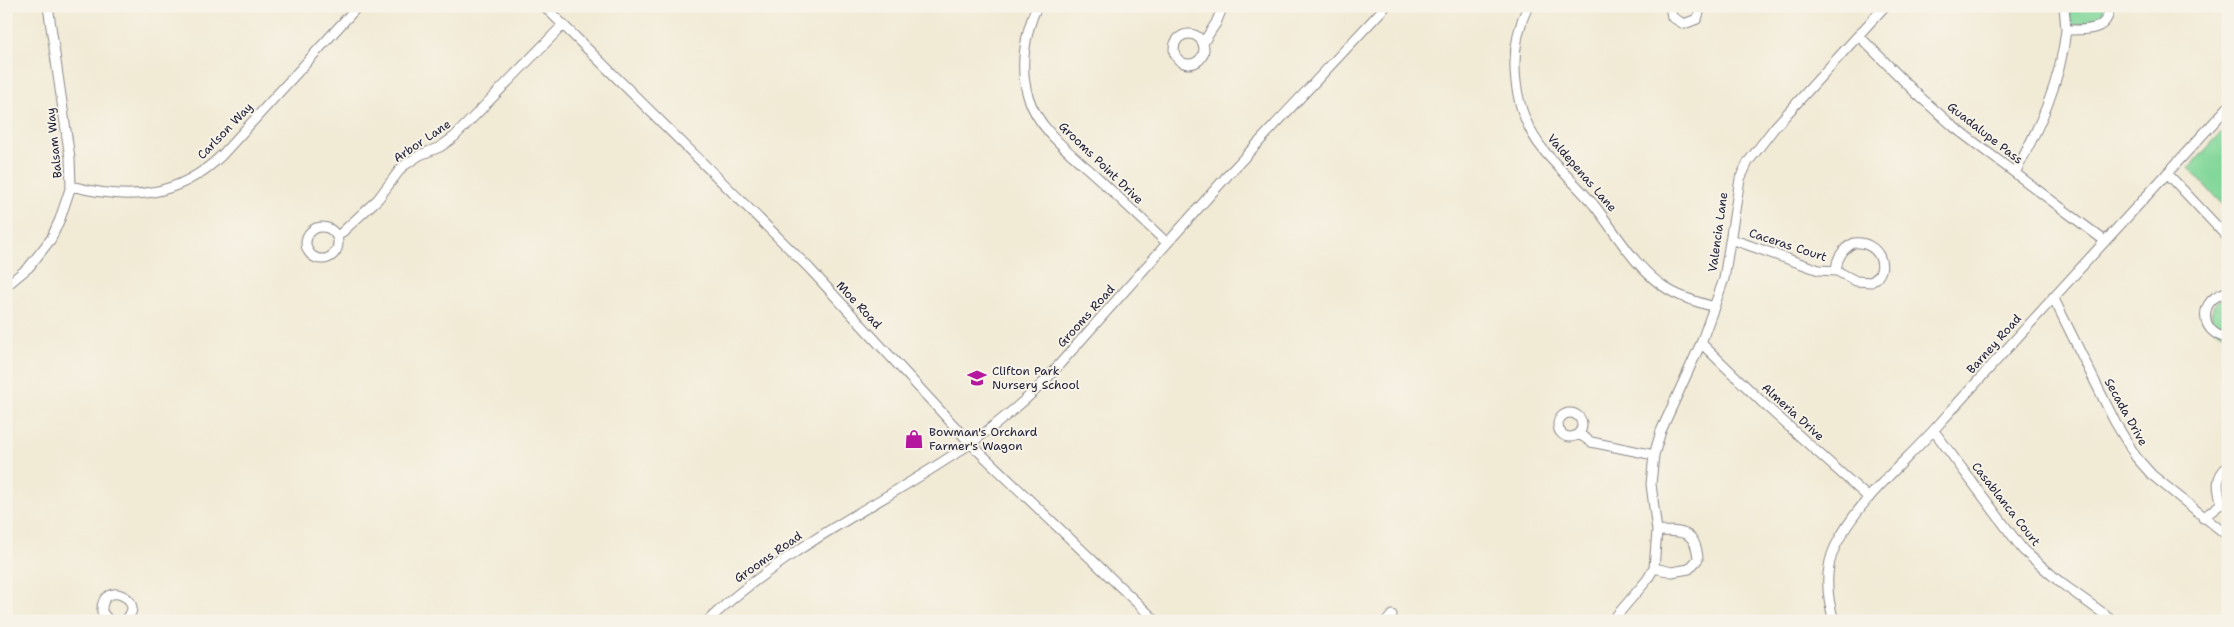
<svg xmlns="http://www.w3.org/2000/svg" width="2234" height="627" viewBox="0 0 2234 627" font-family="'Shantell Sans',sans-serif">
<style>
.green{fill:#82d79a;stroke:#527c6a}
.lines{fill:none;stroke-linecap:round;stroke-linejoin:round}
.minor-casing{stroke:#8a8688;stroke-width:11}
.minor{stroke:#fff;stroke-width:9}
.labels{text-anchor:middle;stroke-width:4;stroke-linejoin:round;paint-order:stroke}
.street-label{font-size:12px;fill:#22223b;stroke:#f7f3e8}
.poi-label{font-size:12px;fill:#22223b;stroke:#f7f3e8;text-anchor:start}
</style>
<rect width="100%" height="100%" fill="#f7f3e8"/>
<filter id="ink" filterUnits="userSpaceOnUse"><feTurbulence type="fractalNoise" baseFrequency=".02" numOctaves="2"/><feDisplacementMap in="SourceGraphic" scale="10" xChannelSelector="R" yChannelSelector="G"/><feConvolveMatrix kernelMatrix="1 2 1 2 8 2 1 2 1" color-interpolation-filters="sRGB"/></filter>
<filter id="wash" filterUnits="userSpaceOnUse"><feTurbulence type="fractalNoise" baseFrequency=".0096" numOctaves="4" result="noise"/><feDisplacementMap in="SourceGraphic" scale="20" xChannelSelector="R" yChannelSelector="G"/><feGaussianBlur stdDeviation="1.12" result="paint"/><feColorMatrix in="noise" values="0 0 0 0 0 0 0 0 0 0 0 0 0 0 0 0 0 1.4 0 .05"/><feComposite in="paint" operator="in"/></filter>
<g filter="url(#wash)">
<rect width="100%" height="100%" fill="#f1ead5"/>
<path class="green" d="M2069,6H2103V16L2095,23L2074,25L2070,22Z
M2228,125V211L2189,168Z
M2228,297V335L2215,329C2209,316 2210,299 2228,297Z"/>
</g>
<g filter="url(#ink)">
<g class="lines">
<g class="minor-casing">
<path id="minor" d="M544,6L809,268L970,443L1156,621
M1037,6C1025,33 1019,67 1028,96C1038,130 1072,154 1097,177C1120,199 1144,221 1167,243
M1528,6C1506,52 1512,112 1545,152C1561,171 1579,187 1594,205C1617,234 1637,271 1669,290C1682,298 1700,303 1715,307
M1670,6L1672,17L1684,24L1697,19L1701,6
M2064,6L2066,30
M1174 49a15 15 0 1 1 30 0a15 15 0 1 1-30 0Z
M1859,36L1918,95L1954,127L2105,241
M1203,43L1216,23L1223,6
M2015,173C2040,125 2060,85 2066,30C2085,30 2110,32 2109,6
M2167,173L2228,238
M71,186C128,201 178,198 222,155L358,6
M306 243a16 16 0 1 1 32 0a16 16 0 1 1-32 0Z
M338,236L378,199L402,167L420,155L440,147L454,137L563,25
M1731,239L1819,270L1837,271
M1854,243C1878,240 1893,270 1871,282L1856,281L1837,271C1835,260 1843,248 1854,243Z
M6,286L29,267L51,239L60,219L71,186L70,158L48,6
M2228,292C2197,298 2199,334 2228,338
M2053,297L2115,422L2136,457L2152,475L2228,536
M1701,343L1766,406L1869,498
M1558 425a12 12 0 1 1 24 0a12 12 0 1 1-24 0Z
M1934,431L2023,550L2061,583L2114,621
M1579,434L1591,442L1654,455
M2228,466C2215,476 2217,489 2222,503L2228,505
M2203,518L2222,503
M1654,568L1657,531L1651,484L1654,455L1661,431L1701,343L1724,279L1740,179L1748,162L1775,127L1885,6
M109,621L102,612C100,577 151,600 124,621
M708,621C734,595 764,574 794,553C852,514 914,483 971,443C996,425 1019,406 1041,385L1227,176L1386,6
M1387,621L1392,615
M1612,621L1647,580L1654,568L1672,572L1689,569L1698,559C1696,530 1682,531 1657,531
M1834,621C1827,597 1824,570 1835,547C1858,499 1905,463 1940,423C2035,317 2132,212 2228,107"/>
</g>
<use href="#minor" class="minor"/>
</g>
</g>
<defs>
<g id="school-bare" transform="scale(1.5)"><path d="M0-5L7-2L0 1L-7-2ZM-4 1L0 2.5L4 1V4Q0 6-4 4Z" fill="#b5179e" stroke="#f7f3e8" stroke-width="2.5" paint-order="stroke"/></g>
<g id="shop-bare" transform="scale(1.5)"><path d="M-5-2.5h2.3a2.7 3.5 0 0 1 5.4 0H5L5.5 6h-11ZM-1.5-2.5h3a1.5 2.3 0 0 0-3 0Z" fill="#b5179e" stroke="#f7f3e8" stroke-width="2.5" paint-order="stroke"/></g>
</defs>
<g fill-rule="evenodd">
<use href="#school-bare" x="977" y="378"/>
<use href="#shop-bare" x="914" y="439"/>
</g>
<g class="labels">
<g class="street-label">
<text transform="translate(225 131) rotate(-46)" y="4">Carlson Way</text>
<text transform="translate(1985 133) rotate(38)" y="4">Guadalupe Pass</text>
<text transform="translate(422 141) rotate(-34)" y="4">Arbor Lane</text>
<text transform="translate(54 143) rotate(-96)" y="4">Balsam Way</text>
<text transform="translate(1101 163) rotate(44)" y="4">Grooms Point Drive</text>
<text transform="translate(1582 173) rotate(49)" y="4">Valdepenas Lane</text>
<text transform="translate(1718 232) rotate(-82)" y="4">Valencia Lane</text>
<text transform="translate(1788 245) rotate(18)" y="4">Caceras Court</text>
<text transform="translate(859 305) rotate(47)" y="4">Moe Road</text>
<text transform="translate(1086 316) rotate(-48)" y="4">Grooms Road</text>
<text transform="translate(1994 344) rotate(-48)" y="4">Barney Road</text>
<text transform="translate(1793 412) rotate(42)" y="4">Almeria Drive</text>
<text transform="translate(2126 412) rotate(61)" y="4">Secada Drive</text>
<text transform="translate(2006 504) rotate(52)" y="4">Casablanca Court</text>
<text transform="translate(768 557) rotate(-35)" y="4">Grooms Road</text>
</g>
<g class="poi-label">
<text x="992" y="375">Clifton Park<tspan x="992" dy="14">Nursery School</tspan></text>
<text x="929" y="436">Bowman's Orchard<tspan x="929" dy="14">Farmer's Wagon</tspan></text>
</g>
</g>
<rect width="2234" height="627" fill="none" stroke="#f7f3e8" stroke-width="25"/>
</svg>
